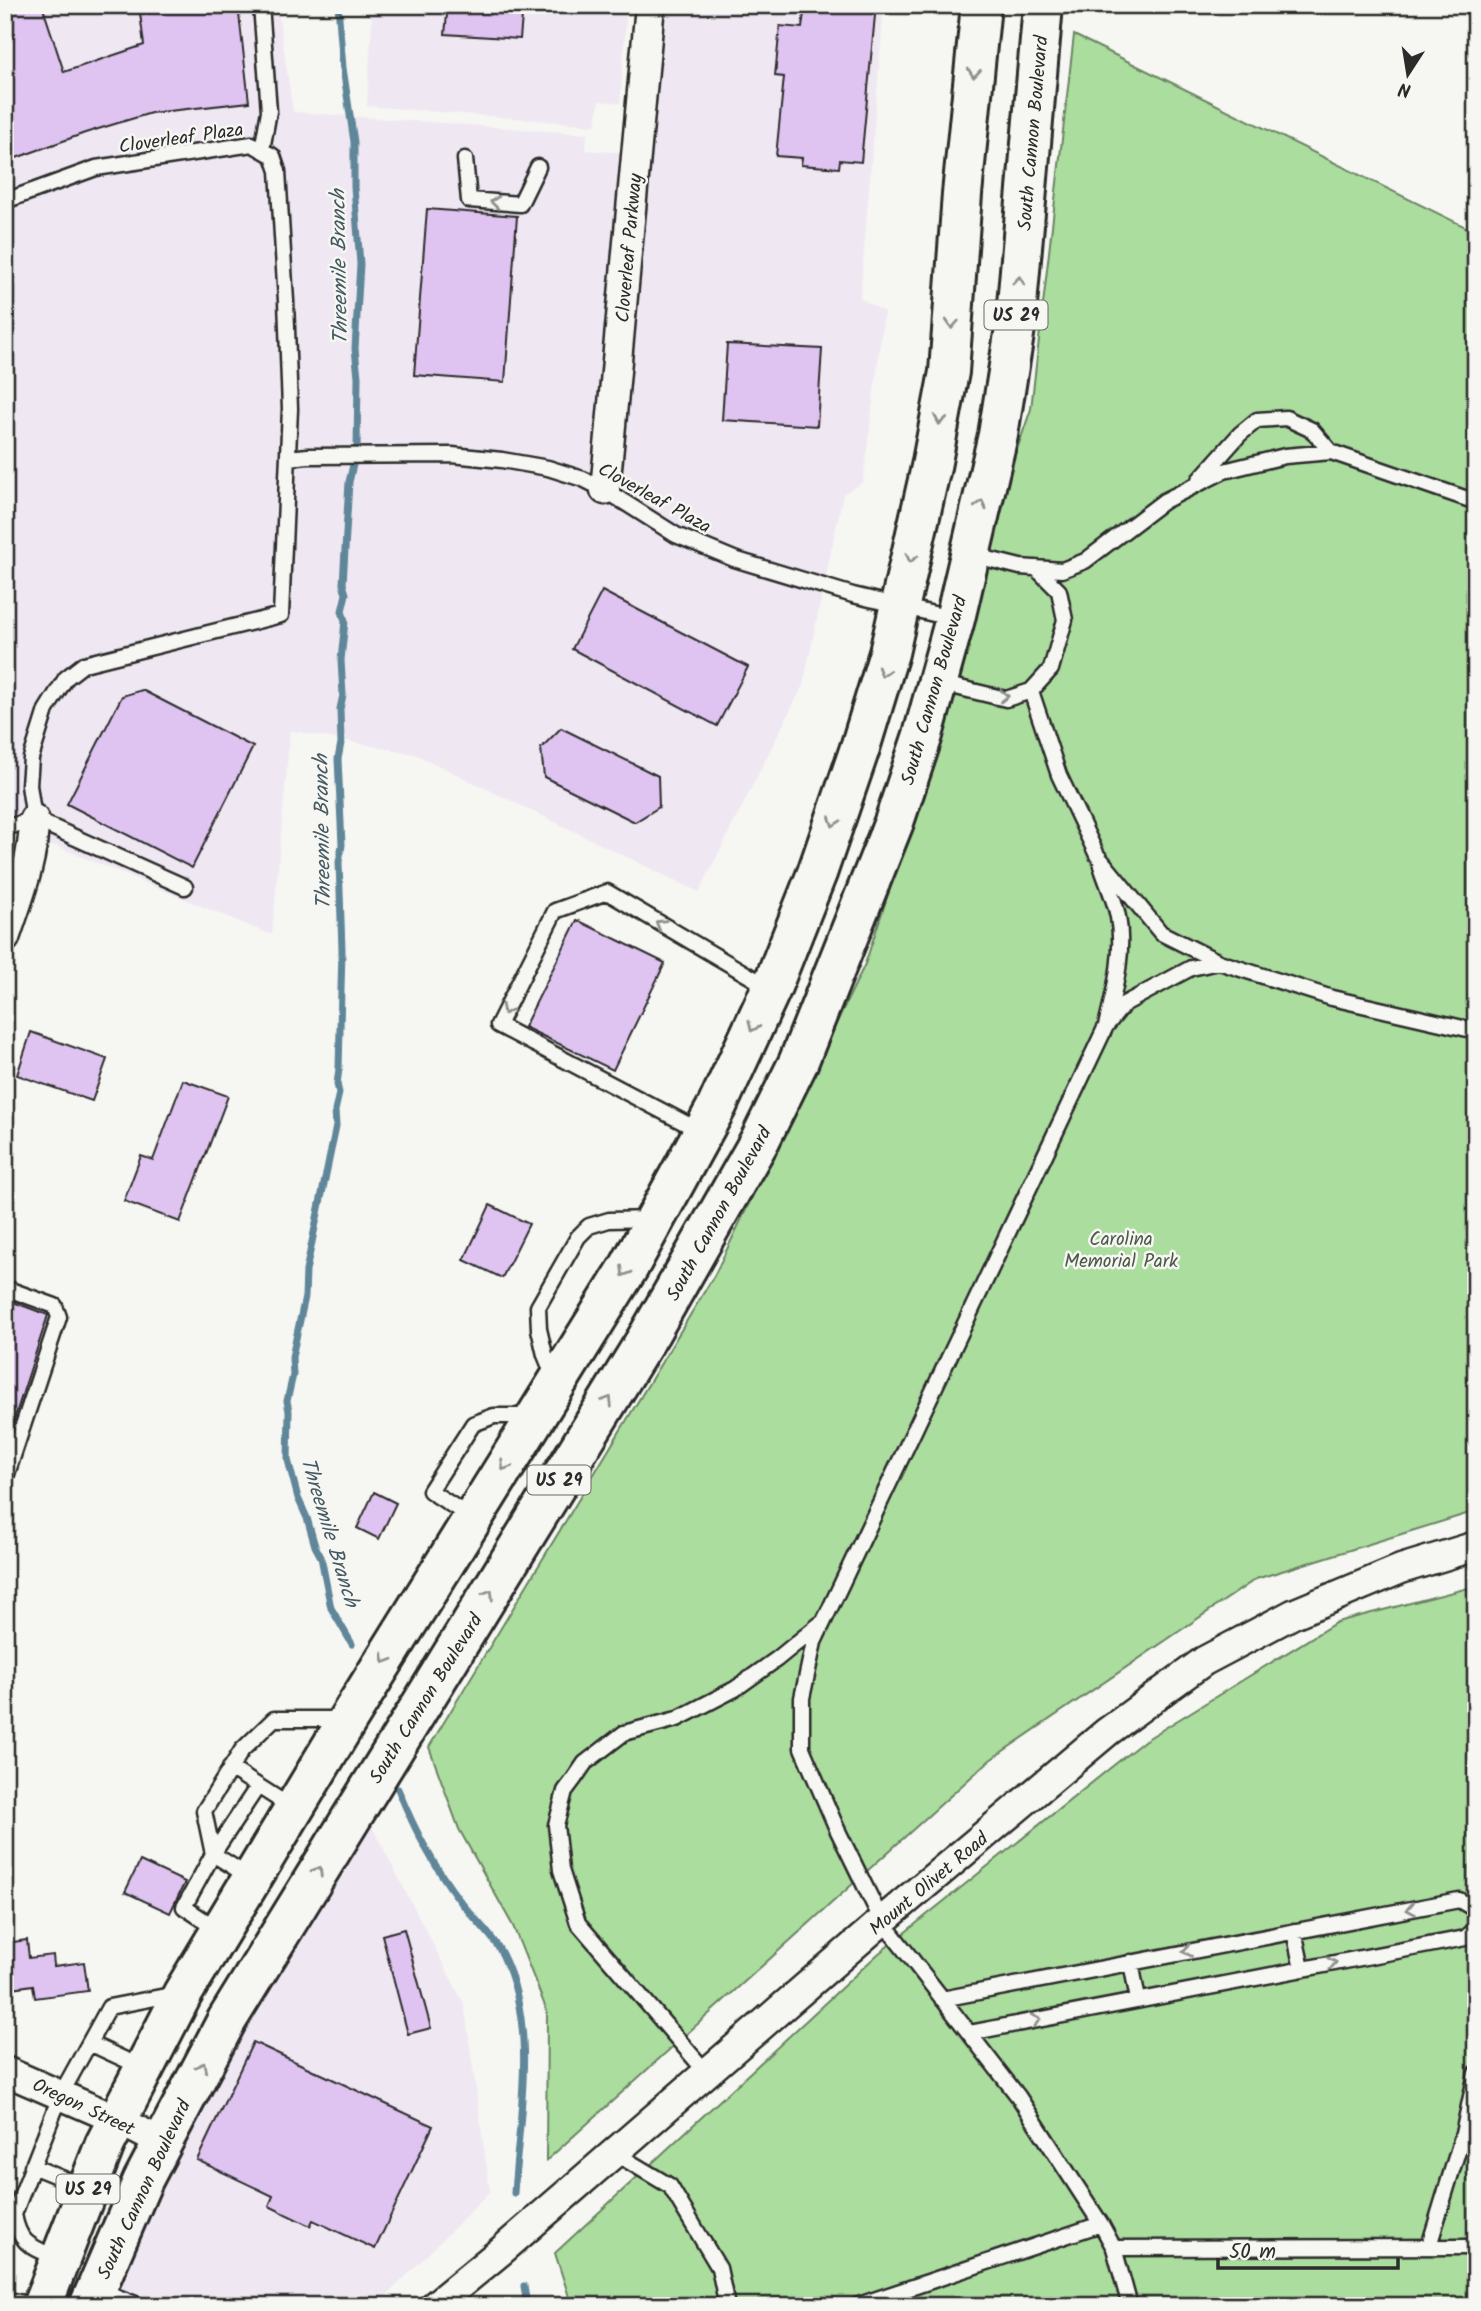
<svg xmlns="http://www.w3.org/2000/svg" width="1481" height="2311" viewBox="0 0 1481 2311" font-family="Kalam,sans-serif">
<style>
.built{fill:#efe7f2}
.green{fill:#abdd9e;stroke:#6b8464;stroke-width:2}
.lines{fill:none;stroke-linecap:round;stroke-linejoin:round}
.stream{stroke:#5f8699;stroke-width:7}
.building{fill:#dfc4f2;stroke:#2b2b2b;stroke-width:2}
.lane-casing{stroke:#2b2b2b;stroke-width:19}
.street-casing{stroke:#2b2b2b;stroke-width:33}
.primary-casing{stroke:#2b2b2b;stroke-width:44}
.lane{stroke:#f6f6f2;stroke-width:14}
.street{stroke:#f6f6f2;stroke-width:28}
.primary{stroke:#f6f6f2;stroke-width:38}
.oneway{stroke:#90908e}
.labels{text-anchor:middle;stroke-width:5;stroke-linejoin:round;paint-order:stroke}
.shield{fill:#f6f6f2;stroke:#686867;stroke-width:2}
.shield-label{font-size:18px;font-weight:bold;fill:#2b2b2b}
.street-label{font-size:19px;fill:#2b2b2b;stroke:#f6f6f2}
.park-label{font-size:19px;fill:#4b5848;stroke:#f6f6f2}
.water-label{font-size:21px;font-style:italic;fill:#455962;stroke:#f6f6f2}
</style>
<rect width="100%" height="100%" fill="#f6f6f2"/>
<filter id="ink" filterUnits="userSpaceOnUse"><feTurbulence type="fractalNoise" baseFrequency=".0143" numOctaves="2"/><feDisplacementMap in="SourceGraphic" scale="14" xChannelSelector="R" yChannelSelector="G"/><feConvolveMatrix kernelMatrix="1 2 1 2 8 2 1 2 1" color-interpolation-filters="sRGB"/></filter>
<g filter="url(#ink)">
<path class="built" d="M5,5H277L293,112L587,134L586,150L652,155L666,5H884L860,298L884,312L863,482L843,494L803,685L699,892L415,754L290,730L272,935L56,846L5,842Z
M373,5H627L620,103L599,101L596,125L367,106Z
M371,1825L464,2004L490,2192L376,2306H114L149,2212L241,2025Z"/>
<path class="green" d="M1074,35L1476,232V1511L1256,1579L990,1760L546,2161L547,2011L513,1926L459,1829L429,1747L715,1274L865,964L963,668L1005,484L1031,409Z
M1476,1586V2306H572L555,2253L878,1954L1144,1741L1337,1622Z"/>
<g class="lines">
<path class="stream" d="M338,5L343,68L354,142V187L360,264L355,349L358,377L357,448L349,482L343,584L346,594L342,611L345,621L341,660L343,695L340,709L341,743L338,759L342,845L339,862L342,950L339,1069L337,1084L339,1093L335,1111L336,1126L306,1271L305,1297L292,1357L293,1375L287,1401L289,1411L288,1460L298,1498L307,1518L315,1546L321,1557L331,1608L352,1644
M398,1789C414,1829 434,1867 460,1901C474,1919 493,1935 503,1956C538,2028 519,2116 514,2193
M524,2286L527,2306"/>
</g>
<path class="building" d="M5,5H42L64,72L144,45L140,13L216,5H238L249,102L151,113L85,133L5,162Z
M448,5H523L520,39L445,34Z
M805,5H876L861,162L840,160L839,168L801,165L802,158L776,156L784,77L775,76L780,26L802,28Z
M427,209L517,216L505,382L414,375Z
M727,344L822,349L817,426L722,420Z
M602,591L748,667L717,726L572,649Z
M142,690L253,747L192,868L67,804L122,696Z
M561,728L658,776L659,807L635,822L544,777L541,748Z
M577,920L665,963L613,1070L524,1027Z
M31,1032L107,1059L92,1101L17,1075Z
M183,1080L228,1096L180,1222L124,1201L141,1156L153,1160Z
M490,1205L529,1224L502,1278L464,1260Z
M5,1299L48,1315L9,1435L5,1434Z
M374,1492L396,1503L379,1539L357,1528Z
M140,1861L185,1882L170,1913L125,1892Z
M404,1929L431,2028L408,2034L382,1935Z
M27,1940L29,1958L53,1955L54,1966L84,1962L88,1991L35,1998L33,1985L12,1988L6,1943Z
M253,2042L433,2126L375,2249L313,2220L310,2226L269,2206L273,2196L197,2160Z"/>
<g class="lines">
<g class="lane-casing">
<path id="lane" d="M261,5L269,111L262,150
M465,159L469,200L520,204L538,167
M5,201L96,168L252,144L273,156L278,171L286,301L290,409L281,615L84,664L66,678L46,710L31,758L29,785L34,819
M288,458L308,456L452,455L502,460L548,468L583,479L605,490L676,535L734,559L853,595L955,619
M1199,480L1240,434L1257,420L1286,418L1312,430L1331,452
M972,555L1020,567L1062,570L1085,561L1164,501L1224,471L1285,456L1331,452L1476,502
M939,683L1006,699L1031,691L1051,669L1065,620L1059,591L1036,568
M1031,691L1059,775L1097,855L1161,933L1219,962L1332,998L1476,1031
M34,819L185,887
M5,828L34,819
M1101,865C1106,882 1115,900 1118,917C1125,953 1114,992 1106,1026L1124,1004L1191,968L1219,962
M1106,1026L814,1642L802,1698V1748L837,1829L882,1921L1018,2096L1101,2224L1114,2248L1130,2306
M702,1132L498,1025L555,911L607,892L770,988
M5,1288L55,1306L59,1317L5,1480
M554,1377L545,1355L539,1329L538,1307L578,1237L589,1226L609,1220L651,1219
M472,1518L430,1491L473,1424L494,1416H531
M230,1768L294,1809
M251,1878L213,1854L258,1786
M219,1930L184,1907L213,1854L204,1811L242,1750L274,1719H343
M1294,1931L1302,1969
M1131,1962L1138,2000
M942,1999L1459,1900L1476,1910
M969,2033L1465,1938L1476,1929
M89,2043L143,2068
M706,2072L578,1923L561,1870L556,1825L565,1791L574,1779L585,1763L624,1733L677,1719L735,1689L777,1659L820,1624
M613,2152L670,2186L719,2268L727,2306
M32,2166L86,2188
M1429,2246L1463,2134L1476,2073
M1114,2248L1476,2247
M59,2259C32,2247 19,2245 14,2214L61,2094L109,2007L176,1994
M97,2289L141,2306
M5,2299L37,2306
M856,2306L1101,2224"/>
</g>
<g class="street-casing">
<path id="street" d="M605,490L650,5
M5,938C18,899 34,860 34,819
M5,2071L118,2120L163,2143
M434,2306L501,2251L882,1921L1107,1732L1204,1661L1293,1614L1401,1569L1476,1546"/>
</g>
<g class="primary-casing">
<path id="primary" d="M42,2306L105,2144L183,1993L348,1719L629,1267L717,1106L771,989L817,873L860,748L889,653L931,467L949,372L962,194L981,5
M89,2306L143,2180L227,2020L650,1333L760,1140L798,1063L894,822L923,735L955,619L998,435L1015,328L1043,5"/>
</g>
<use href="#lane" class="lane"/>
<use href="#street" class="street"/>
<use href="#primary" class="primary"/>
</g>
<defs><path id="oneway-chevron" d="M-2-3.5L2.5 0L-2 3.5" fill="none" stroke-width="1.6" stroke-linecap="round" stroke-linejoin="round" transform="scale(1.75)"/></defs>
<g class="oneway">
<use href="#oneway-chevron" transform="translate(974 73) rotate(96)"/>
<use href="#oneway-chevron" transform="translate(495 202) rotate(-175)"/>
<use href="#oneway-chevron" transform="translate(1019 281) rotate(-85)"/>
<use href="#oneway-chevron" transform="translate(952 324) rotate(94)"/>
<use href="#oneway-chevron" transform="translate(940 420) rotate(100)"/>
<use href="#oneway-chevron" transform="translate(981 505) rotate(-76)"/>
<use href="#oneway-chevron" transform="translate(911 558) rotate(103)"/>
<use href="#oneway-chevron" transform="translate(883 672) rotate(107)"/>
<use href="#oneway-chevron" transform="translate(1004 696) rotate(1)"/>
<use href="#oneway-chevron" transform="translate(834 822) rotate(109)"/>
<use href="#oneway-chevron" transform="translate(660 924) rotate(-149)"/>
<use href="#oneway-chevron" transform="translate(506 1010) rotate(117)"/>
<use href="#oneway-chevron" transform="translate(753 1027) rotate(115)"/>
<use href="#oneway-chevron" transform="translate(625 1272) rotate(121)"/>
<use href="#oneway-chevron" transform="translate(608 1401) rotate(-58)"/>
<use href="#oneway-chevron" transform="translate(505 1466) rotate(122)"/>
<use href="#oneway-chevron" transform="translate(489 1594) rotate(-58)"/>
<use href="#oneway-chevron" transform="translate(386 1659) rotate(122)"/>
<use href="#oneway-chevron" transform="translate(318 1871) rotate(-58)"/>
<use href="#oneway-chevron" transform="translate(1411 1909) rotate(170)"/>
<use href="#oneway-chevron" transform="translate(1187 1951) rotate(169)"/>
<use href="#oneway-chevron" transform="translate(1332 1963) rotate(-11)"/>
<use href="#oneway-chevron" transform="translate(1036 2020) rotate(-11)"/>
<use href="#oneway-chevron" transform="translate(202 2067) rotate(-63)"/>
</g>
</g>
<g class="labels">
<g class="shield">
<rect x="984.5" y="300.5" width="63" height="29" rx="5"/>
<rect x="527.5" y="1465.5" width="63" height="29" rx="5"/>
<rect x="56.5" y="2174.5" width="63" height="29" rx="5"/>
</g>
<g class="shield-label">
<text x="1016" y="321">US 29</text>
<text x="559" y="1486">US 29</text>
<text x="88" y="2195">US 29</text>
</g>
<g class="street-label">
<text transform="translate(1032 133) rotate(-85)" y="7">South Cannon Boulevard</text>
<text transform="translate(181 137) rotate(-8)" y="7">Cloverleaf Plaza</text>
<text transform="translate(628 248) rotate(-85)" y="7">Cloverleaf Parkway</text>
<text transform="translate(655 497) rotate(29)" y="7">Cloverleaf Plaza</text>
<text transform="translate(933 690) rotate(-74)" y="7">South Cannon Boulevard</text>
<text transform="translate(718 1213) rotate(-61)" y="7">South Cannon Boulevard</text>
<text transform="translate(425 1698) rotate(-58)" y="7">South Cannon Boulevard</text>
<text transform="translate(928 1883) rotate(-40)" y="7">Mount Olivet Road</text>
<text transform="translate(84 2106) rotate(25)" y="7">Oregon Street</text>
<text transform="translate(143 2189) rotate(-65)" y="7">South Cannon Boulevard</text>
</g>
<g class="park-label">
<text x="1121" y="1245">Carolina<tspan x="1121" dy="22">Memorial Park</tspan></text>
</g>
<g class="water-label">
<text transform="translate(339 267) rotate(-91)" y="7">Threemile Branch</text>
<text transform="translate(322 832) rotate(-91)" y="7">Threemile Branch</text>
<text transform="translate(330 1532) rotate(73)" y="7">Threemile Branch</text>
</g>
</g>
<rect width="1481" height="2311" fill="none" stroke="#f6f6f2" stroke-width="28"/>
<rect x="14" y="14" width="1453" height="2283" fill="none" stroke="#2b2b2b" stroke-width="2.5" filter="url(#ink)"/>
<g transform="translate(1408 74) rotate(192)" stroke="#f6f6f2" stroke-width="5" paint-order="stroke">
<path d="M0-5L12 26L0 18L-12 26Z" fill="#2b2b2b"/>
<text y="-10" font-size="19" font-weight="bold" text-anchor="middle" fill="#2b2b2b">N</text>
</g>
<path d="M1218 2258v10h180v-10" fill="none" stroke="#2b2b2b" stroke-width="3.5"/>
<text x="1229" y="2258" font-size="21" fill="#2b2b2b" stroke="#f6f6f2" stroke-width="5" paint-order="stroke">50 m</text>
</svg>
